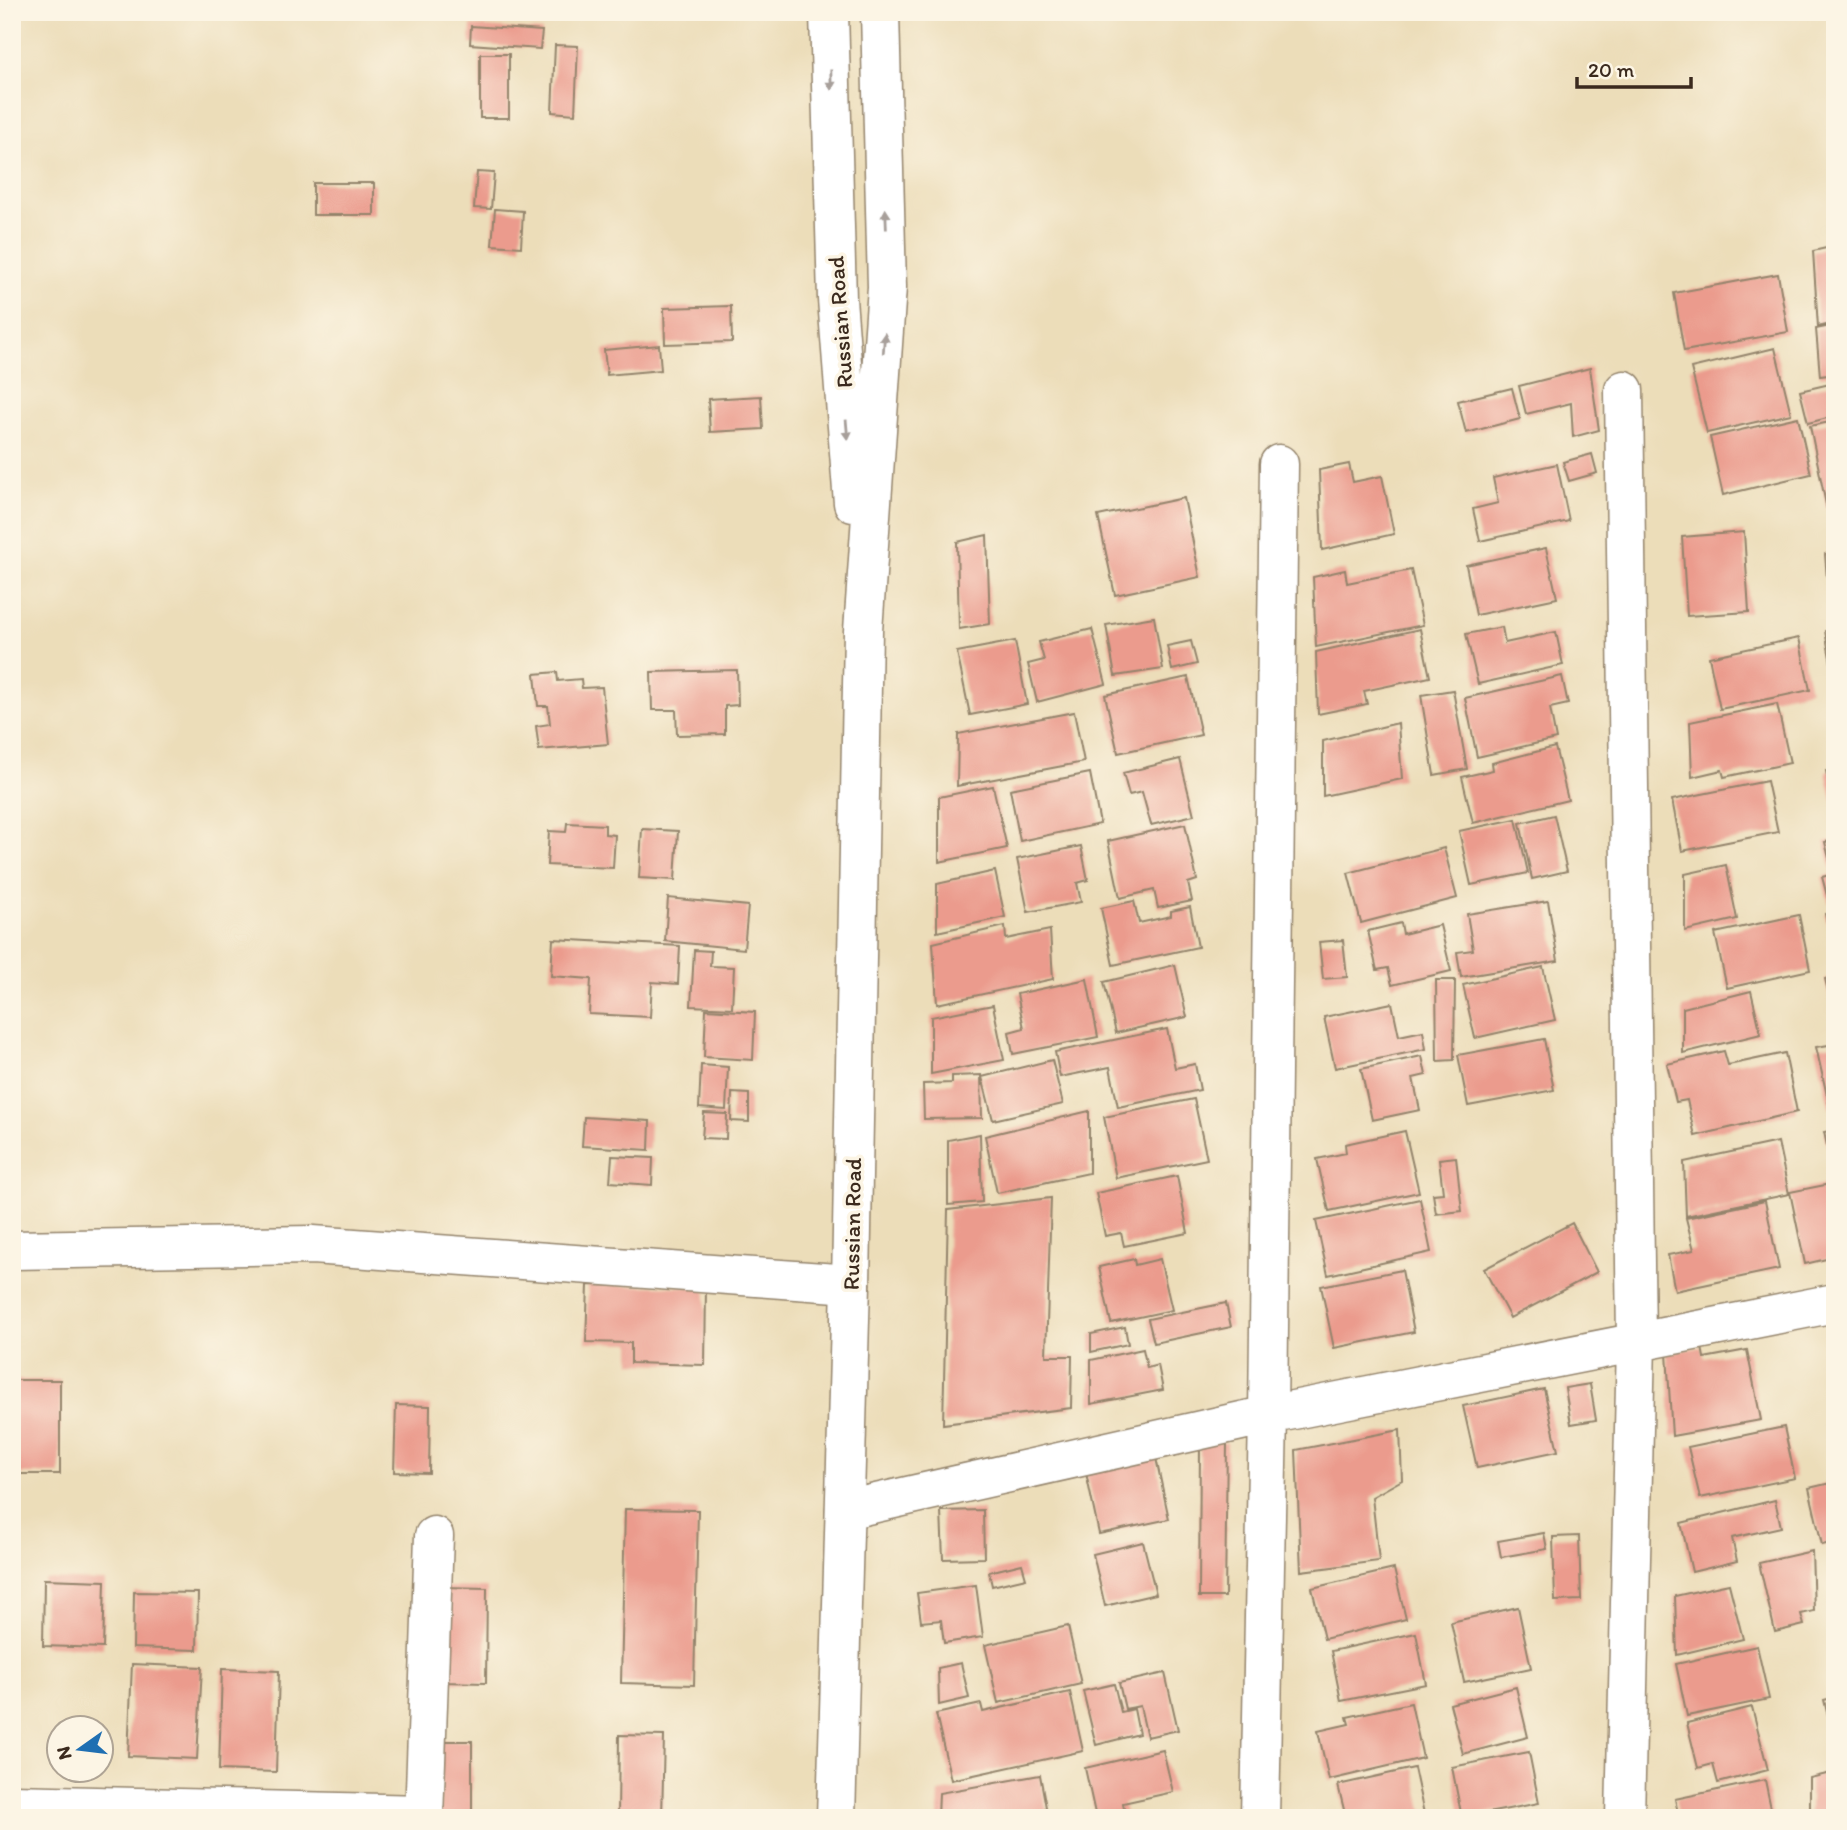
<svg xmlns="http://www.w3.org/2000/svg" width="1847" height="1830" viewBox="0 0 1847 1830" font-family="Itim,sans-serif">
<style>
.building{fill:#eb9b8d}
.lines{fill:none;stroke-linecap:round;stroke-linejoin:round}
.minor-casing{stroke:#94846c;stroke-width:41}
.secondary-casing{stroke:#94846c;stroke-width:41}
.minor{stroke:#fff;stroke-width:38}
.secondary{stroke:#fff;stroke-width:38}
.oneway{fill:#a79f9a}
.labels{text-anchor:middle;stroke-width:7;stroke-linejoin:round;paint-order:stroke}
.street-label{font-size:23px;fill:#3b2a1e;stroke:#fcf5e5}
</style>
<rect width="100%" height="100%" fill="#fcf5e5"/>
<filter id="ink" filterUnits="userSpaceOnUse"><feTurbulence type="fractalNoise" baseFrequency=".0143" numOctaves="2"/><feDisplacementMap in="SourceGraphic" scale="14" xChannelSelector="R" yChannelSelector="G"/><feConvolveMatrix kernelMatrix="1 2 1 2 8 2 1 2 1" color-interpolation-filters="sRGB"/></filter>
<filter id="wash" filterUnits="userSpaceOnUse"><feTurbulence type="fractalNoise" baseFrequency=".00686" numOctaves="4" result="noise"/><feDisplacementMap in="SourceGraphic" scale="28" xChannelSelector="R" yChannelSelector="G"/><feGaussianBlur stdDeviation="1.57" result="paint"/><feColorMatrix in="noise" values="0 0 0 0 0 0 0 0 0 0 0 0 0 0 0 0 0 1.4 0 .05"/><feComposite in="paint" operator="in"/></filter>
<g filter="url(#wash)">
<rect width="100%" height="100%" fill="#ecddb9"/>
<g id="blocks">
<path class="building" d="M471,26L542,31L540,49L470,44Z
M555,45L578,46L575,114L552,112Z
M480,54H509V118H480Z
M477,172L494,173L491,209L474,208Z
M313,183H374V215H313Z
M495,209L523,211L521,247L492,245Z
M1835,246V323L1818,327L1813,251Z
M1778,274L1788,332L1684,351L1674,293Z
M731,306L732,342L665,344L664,308Z
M1835,325V374L1820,376L1816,329Z
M659,345L661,370L607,375L604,350Z
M1775,348L1791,414L1707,433L1691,368Z
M1590,368L1599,430L1573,437L1571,403L1526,414L1519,386Z
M1834,383L1835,416L1808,423L1800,391Z
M1512,388L1520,419L1466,433L1458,401Z
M761,396L763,429L710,432L708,399Z
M1798,417L1811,474L1723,495L1710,437Z
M1835,421V544H1834L1810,426Z
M1592,454L1597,473L1569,481L1563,462Z
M1349,464L1353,482L1382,476L1394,534L1322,550L1319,470Z
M1557,464L1569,521L1480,541L1473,509L1498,503L1493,478Z
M1184,498L1200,577L1115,595L1098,516Z
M1744,532L1749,612L1687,616L1682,537Z
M987,535L990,624L959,629L957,542Z
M1546,548L1557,598L1476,615L1466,565Z
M1835,552V614L1830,615L1825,554Z
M1345,570L1347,583L1411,570L1423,625L1316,647L1313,577Z
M1154,617L1163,669L1115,676L1106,625Z
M1502,627L1505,643L1556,632L1563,665L1478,684L1466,634Z
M1092,629L1106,684L1037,702L1028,664L1044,660L1039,642Z
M1420,629L1430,677L1364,691L1367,704L1318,714L1316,652Z
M1835,629V674H1833L1825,631Z
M1799,638L1810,690L1720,709L1709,657Z
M1015,641L1027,704L970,715L957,652Z
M1191,641L1197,664L1172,670L1167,646Z
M737,670L738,705L725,706V734L677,735L676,710H652L651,672Z
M557,672L558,681L581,679L582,688L602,687L608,744L539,750L536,726L550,724L548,706H538L535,674Z
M1562,676L1568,704L1550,708L1556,739L1477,757L1465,698Z
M1188,677L1201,735L1118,753L1105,695Z
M1453,690L1467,769L1434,775L1421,695Z
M1835,699V725H1834L1828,701Z
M1777,704L1790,763L1724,777L1722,770L1692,777L1690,722Z
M1074,712L1084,762L957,786L958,734Z
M1398,723L1402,779L1323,796V741Z
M1555,747L1568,800L1473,823L1462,777L1493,770L1492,763Z
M1180,759L1194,815L1151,825L1142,792L1129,795L1123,773Z
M1835,769V806H1834L1826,771Z
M1090,773L1100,824L1020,841L1010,789Z
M1767,781L1778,832L1682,851L1672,800Z
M993,786L1007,848L939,862V797Z
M1554,815L1567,871L1532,879L1520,823Z
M1516,819L1528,873L1471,885L1459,831Z
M567,823L605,825V834L615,835L613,868L547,865L549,831L566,832Z
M1185,824L1197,880L1188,883L1192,901L1158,908L1154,890L1120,898L1108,841Z
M642,829L678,831L675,880L639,878Z
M1835,840V901L1829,903L1822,877L1833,874L1825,842Z
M1081,846L1088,880L1077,883L1081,902L1028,912L1017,859Z
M1444,848L1457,898L1361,923L1348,873Z
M1726,865L1737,919L1685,931V874Z
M995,871L1005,917L937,932V884Z
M668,898L748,906L744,949L665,941Z
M1134,901L1139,923L1171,916V911L1190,907L1198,947L1113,965L1101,908Z
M1548,901L1558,961L1461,977L1457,952L1473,950L1467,914Z
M1835,912V952H1834L1825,914Z
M1799,915L1810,970L1727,988L1715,933Z
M1401,923L1403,934L1440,925L1451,971L1392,985L1388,968L1377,970L1368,931Z
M1005,926L1006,939L1050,930L1053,979L937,1004L933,943Z
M553,939L680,946L678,984L652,982L650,1017L589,1014L591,979L551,976Z
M1343,940L1347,977L1323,979L1319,942Z
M694,950L711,951L710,966L734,967L732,1008L691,1006Z
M1175,965L1187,1017L1116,1033L1104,982Z
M1543,967L1555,1020L1475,1038L1463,985Z
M1835,976V1015H1834L1825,979Z
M1087,979L1098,1037L1013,1054L1009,1032L1024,1028L1017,994Z
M1436,980H1455L1454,1060L1437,1061Z
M1751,991L1761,1034L1683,1053V1008Z
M1392,1003L1399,1036L1423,1031L1426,1049L1335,1068L1324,1017Z
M993,1005L1004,1060L931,1074V1017Z
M706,1009L755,1012L753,1060L704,1057Z
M1167,1029L1175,1068L1195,1064L1200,1090L1118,1107L1110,1067L1060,1077L1055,1052Z
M1544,1039L1554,1090L1468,1106L1458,1055Z
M1835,1044V1107L1830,1109L1816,1047Z
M1724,1051L1728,1065L1785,1053L1797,1112L1695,1136L1687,1100L1676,1102L1667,1064Z
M1422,1056L1426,1075L1413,1078L1420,1110L1372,1120L1361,1069Z
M1052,1060L1063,1104L993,1120L982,1077Z
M701,1065L728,1067L726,1110L699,1108Z
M981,1075L982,1118L924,1119L923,1084L952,1083V1076Z
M732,1093L749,1094V1122L731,1121Z
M1194,1099L1207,1159L1116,1178L1104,1117Z
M1089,1111V1173L997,1193L985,1136Z
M704,1113L727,1114L726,1139L702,1138Z
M584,1117L650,1121L649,1150L582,1146Z
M1835,1130V1177H1834L1824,1132Z
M1405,1131L1419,1192L1329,1211L1317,1159L1346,1153L1345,1144Z
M980,1134L982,1202L948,1205V1140Z
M1778,1142L1789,1194L1686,1216L1684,1162Z
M612,1156L653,1158L652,1185L610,1182Z
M1456,1157L1462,1211L1436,1214L1433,1194L1443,1193L1439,1159Z
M1177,1176L1188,1233L1124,1246L1121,1233L1105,1236L1096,1193Z
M1835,1183V1257L1805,1264L1790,1192Z
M1051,1198L1046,1356H1072L1071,1408L943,1424L948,1210Z
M1420,1199L1431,1252L1328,1275L1316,1221Z
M1765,1201L1779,1269L1675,1291L1668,1255L1694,1250L1686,1218Z
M1572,1223L1597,1272L1510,1318L1484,1269Z
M1134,1259L1135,1265L1160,1259L1172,1310L1111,1323L1099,1267Z
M1402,1270L1414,1332L1334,1348L1321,1286Z
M588,1285L706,1287L705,1365L631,1363V1343L586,1342Z
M1226,1303L1231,1327L1154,1343L1148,1319Z
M1125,1327L1128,1344L1091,1352V1334Z
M1702,1347L1704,1358L1747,1350L1761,1420L1672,1436L1667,1353Z
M1143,1349L1147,1368L1158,1365L1163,1390L1091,1404V1360Z
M12,1380H60V1474H12Z
M1590,1384L1596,1420L1571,1424L1565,1388Z
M1544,1389L1558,1451L1477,1468L1463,1406Z
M396,1405L430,1406L429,1473L394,1472Z
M1784,1427L1795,1478L1700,1498L1688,1447Z
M1400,1430L1402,1480L1372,1497L1379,1561L1301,1571L1296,1450Z
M1200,1442L1227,1443L1225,1597H1199Z
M1156,1458L1169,1519L1099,1534L1086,1473Z
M1835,1482V1542L1822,1545L1809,1488Z
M1775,1500L1781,1527L1732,1538L1737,1561L1692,1572L1681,1523Z
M625,1509L698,1510L694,1685L621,1683Z
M983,1510L984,1558L943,1559L941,1511Z
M1544,1533L1547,1549L1501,1557L1498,1541Z
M1579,1536L1581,1600L1555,1601L1553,1537Z
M1143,1542L1156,1594L1105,1606L1093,1554Z
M1812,1551L1814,1611L1801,1614L1804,1625L1775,1632L1759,1563Z
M1022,1564L1026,1578L992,1586L989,1572Z
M1394,1569L1406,1619L1324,1639L1312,1588Z
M44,1579L105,1581L103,1648L43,1646Z
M1729,1584L1743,1639L1677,1655L1675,1596Z
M976,1585L983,1637L944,1643L941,1620L921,1622L917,1593Z
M442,1587L487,1588L486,1683L441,1682Z
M134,1592L198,1593L197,1650L133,1648Z
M1518,1607L1531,1668L1464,1682L1451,1622Z
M1068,1626L1081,1684L998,1703L985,1645Z
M1416,1633L1426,1684L1341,1701L1331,1651Z
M1757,1646L1769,1699L1687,1716L1676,1664Z
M961,1663L969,1698L939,1705L938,1668Z
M132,1664L202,1667L197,1759L128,1756Z
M222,1669L279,1671L276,1772L219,1770Z
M1165,1673L1178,1730L1147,1737L1140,1706L1125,1709L1119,1683Z
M1114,1684L1121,1712L1134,1709L1139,1734L1096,1745L1083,1691Z
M1516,1687L1528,1737L1463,1754L1450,1704Z
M1070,1692L1083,1751L951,1780L936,1714L981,1704L983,1712Z
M1835,1697V1741H1834L1824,1700Z
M1411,1703L1423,1758L1329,1780L1318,1731L1349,1724L1347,1717Z
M1752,1707L1768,1770L1718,1783L1713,1764L1698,1768L1687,1723Z
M619,1735L664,1736L662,1818H618Z
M441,1741H472V1818H440Z
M1163,1750L1173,1792L1123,1803L1125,1815L1096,1818L1085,1768Z
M1529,1752L1539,1803L1462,1818L1452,1767Z
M1414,1768L1425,1818H1346L1338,1785Z
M1835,1772V1818H1810V1778Z
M1040,1775L1048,1818H938L939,1793Z
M1765,1780L1773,1818H1679L1675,1799Z"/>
</g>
</g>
<g filter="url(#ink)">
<use href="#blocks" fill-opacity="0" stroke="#94846c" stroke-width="2"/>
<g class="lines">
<g class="minor-casing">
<path id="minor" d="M1624,390L1636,1342L1625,1818
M12,1250L313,1245L851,1284
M845,1510L1268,1415L1835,1303
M12,1804L424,1814
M424,1818L434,1536
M1260,1818L1268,1415L1279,464"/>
</g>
<g class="secondary-casing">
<path id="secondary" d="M829,12L837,299L853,503
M836,1818L851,1284L863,631L887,287L880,12"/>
</g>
<use href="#minor" class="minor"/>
<use href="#secondary" class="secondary"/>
</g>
<defs><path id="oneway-solid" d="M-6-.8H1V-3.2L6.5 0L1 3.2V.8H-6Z" transform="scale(1.75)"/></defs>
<g class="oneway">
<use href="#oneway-solid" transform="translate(831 80) rotate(89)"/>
<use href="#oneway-solid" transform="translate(886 219) rotate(-92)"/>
<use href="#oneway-solid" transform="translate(884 343) rotate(-86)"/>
<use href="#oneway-solid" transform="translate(847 430) rotate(85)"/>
</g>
</g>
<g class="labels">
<g class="street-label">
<text transform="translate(840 322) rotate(-94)" y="8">Russian Road</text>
<text transform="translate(852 1224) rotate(-89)" y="8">Russian Road</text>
</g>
</g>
<rect width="1847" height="1830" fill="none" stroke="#fcf5e5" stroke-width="42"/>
<g transform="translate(80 1749) rotate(256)"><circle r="33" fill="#fcf5e5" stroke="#afa495" stroke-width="2"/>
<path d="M0-5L12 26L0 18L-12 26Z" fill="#1f6fb2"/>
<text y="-10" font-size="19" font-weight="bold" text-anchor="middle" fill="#3b2a1e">N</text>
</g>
<path d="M1577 77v10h114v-10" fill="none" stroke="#3b2a1e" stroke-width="3.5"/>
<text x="1588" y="77" font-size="21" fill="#3b2a1e" stroke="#fcf5e5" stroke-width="5" paint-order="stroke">20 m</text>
</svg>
